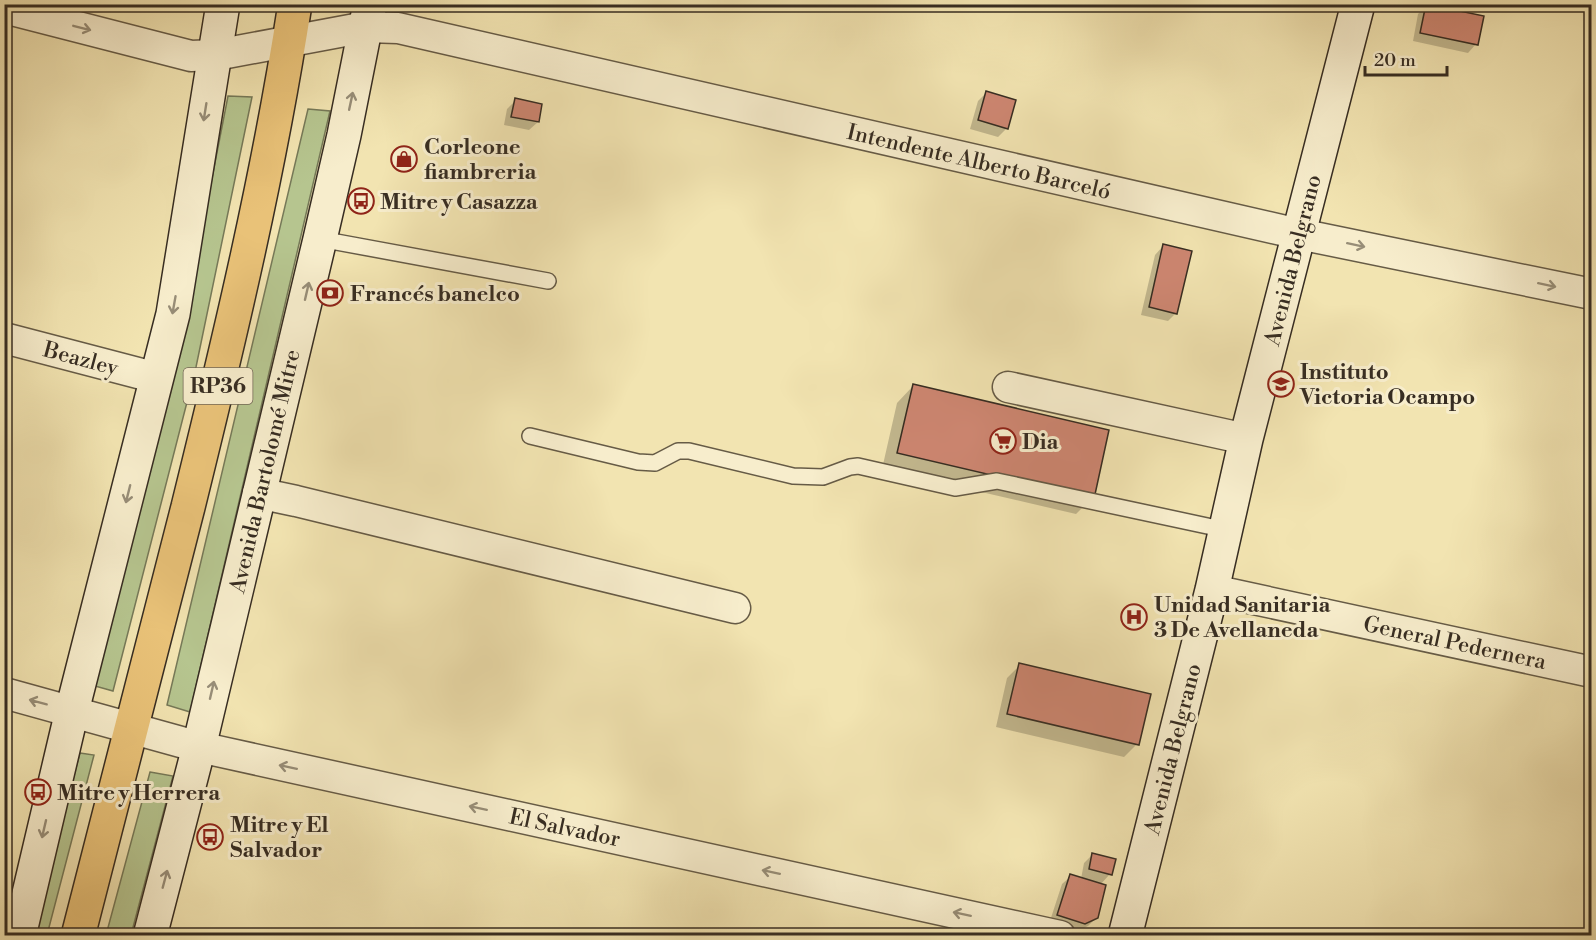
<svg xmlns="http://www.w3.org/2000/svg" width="1596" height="940" viewBox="0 0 1596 940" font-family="'Libre Bodoni',serif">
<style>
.green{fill:#b6c58f;stroke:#767958;stroke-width:1.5}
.shadow{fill:#0003}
.building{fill:#cd8671;stroke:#372d22;stroke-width:1.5}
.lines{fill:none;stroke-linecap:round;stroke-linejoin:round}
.lane-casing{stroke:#665b46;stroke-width:18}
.street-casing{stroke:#665b46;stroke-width:33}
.secondary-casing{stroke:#372d22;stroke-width:36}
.primary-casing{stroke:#372d22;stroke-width:36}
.lane{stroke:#f7edcc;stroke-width:15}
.street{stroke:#f7edcc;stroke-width:30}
.secondary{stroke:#f7edcc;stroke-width:33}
.primary{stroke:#e9c278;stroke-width:33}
.oneway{stroke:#978d77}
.labels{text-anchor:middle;stroke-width:6;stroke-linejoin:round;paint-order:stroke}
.shield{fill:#f7edcc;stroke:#716755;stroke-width:1.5}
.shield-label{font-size:21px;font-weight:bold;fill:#372d22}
.poi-label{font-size:22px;font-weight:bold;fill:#372d22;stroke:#f7edcc;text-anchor:start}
.street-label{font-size:22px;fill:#372d22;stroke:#f7edcc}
</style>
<rect width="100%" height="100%" fill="#f2e4b1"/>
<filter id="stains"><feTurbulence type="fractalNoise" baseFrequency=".00333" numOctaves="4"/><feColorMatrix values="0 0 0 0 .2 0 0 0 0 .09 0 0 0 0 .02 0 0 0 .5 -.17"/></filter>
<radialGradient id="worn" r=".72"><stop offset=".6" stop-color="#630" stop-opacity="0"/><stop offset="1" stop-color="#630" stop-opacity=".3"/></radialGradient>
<path class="green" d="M228,96L252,97L196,367L113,691L95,686L176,363Z
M308,109L330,111L190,712L167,705Z
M80,753L94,755L47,935L31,936Z
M150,772L173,776L131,935H106Z"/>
<path class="shadow" d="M1426,6L1476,44L1468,53L1413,41L1418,14Z
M986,93L1007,128L998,137L970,129L978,101Z
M516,100L538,122L529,130L504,125L507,109Z
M1163,246L1176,313L1168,321L1141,315L1155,255Z
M913,386L1092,498L1076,514L882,469L897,403Z
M1020,665L1137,744L1124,757L996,727L1007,678Z
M1093,854L1110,874L1100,885L1097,917L1088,926L1075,932L1049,924L1062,884L1071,876L1081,879L1084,863Z"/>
<path class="building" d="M1426,4L1484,16L1478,45L1420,33Z
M986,91L1016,100L1008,129L978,120Z
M515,98L542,104L539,122L511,117Z
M1163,244L1192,251L1177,314L1149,307Z
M913,384L1109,430L1094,499L897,453Z
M1019,663L1151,694L1139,745L1007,714Z
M1092,853L1116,859L1112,875L1089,869Z
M1070,874L1106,885L1098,918L1085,924L1057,915Z"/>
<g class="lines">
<g class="lane-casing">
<path id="lane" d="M320,239L548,281
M530,436L638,462L655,463L678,451H689L793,476L823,477L850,467L858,466L955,488L997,481L1226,530"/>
</g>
<g class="street-casing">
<path id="street" d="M4,8L191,56L216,55L366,27L398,28L1299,234L1592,294
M4,338L157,378
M1008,387L1246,439
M258,493L296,501L735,608
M1212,590L1592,672
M4,693L199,747L1060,936"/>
</g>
<g class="secondary-casing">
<path id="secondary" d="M19,936L72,711L173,314L223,4
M150,936L199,747L320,239L344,135L370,4
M1125,936L1212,590L1246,439L1358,4"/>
</g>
<g class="primary-casing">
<path id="primary" d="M78,936C116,793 152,650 188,507C229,341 269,174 295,4"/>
</g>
<use href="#lane" class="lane"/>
<use href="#street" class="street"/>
<use href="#secondary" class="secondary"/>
<use href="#primary" class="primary"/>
</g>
<defs><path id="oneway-shaft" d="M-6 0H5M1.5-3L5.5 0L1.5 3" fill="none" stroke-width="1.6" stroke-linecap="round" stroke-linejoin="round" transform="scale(1.5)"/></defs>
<g class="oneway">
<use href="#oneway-shaft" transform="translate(82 28) rotate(14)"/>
<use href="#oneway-shaft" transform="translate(351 101) rotate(-78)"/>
<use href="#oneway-shaft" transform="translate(205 112) rotate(99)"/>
<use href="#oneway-shaft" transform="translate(1356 245) rotate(12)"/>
<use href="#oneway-shaft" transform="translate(1547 285) rotate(12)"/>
<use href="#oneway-shaft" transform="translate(307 291) rotate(-77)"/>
<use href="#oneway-shaft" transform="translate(174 305) rotate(100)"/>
<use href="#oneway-shaft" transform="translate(128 494) rotate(104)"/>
<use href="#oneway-shaft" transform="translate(212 690) rotate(-77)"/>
<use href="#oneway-shaft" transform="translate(38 702) rotate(-165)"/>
<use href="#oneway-shaft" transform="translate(288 767) rotate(-168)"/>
<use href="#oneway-shaft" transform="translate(478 808) rotate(-168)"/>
<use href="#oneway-shaft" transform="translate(44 829) rotate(103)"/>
<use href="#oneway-shaft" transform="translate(771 872) rotate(-168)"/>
<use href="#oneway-shaft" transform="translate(165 879) rotate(-75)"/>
<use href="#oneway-shaft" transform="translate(962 914) rotate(-168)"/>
</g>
<defs>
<g id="shop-ring" transform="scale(1.35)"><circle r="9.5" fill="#f7edcc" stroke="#8f2418" stroke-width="1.5"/><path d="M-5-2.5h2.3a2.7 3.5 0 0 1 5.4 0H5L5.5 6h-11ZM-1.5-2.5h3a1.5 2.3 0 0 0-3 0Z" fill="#8f2418"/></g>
<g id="bus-ring" transform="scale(1.35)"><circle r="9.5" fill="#f7edcc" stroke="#8f2418" stroke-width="1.5"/><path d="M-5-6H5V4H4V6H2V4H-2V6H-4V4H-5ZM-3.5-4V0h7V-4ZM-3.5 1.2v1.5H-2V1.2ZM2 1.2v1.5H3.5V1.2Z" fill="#8f2418"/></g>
<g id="bank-ring" transform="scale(1.35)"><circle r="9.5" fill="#f7edcc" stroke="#8f2418" stroke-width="1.5"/><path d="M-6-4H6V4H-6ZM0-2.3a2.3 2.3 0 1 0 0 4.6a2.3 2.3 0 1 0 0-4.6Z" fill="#8f2418"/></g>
<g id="school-ring" transform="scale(1.35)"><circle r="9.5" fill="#f7edcc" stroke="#8f2418" stroke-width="1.5"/><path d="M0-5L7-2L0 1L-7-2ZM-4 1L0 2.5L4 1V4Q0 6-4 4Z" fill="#8f2418"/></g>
<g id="supermarket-ring" transform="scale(1.35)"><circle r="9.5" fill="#f7edcc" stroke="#8f2418" stroke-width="1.5"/><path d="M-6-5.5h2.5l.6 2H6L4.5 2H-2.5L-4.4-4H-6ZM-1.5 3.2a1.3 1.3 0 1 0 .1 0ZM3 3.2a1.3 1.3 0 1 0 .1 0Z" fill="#8f2418"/></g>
<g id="hospital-ring" transform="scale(1.35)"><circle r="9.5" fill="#f7edcc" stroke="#8f2418" stroke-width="1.5"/><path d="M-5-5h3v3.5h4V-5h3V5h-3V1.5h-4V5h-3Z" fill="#8f2418"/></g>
</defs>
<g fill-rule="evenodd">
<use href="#shop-ring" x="404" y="159"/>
<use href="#bus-ring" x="361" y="201"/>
<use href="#bank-ring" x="330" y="293"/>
<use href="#school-ring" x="1281" y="384"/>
<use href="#supermarket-ring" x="1003" y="441"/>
<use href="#hospital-ring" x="1134" y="617"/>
<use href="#bus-ring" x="38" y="792"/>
<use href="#bus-ring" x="210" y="837"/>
</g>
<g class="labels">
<rect class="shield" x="183.5" y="368" width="69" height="36" rx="4.5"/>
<g class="shield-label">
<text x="218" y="393">RP36</text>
</g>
<g class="poi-label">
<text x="424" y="154">Corleone<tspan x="424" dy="25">fiambreria</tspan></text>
<text x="380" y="209">Mitre y Casazza</text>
<text x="350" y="301">Francés banelco</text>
<text x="1300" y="379">Instituto<tspan x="1300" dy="25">Victoria Ocampo</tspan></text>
<text x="1022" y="449">Dia</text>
<text x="1154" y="612">Unidad Sanitaria<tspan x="1154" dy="25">3 De Avellaneda</tspan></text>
<text x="57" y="800">Mitre y Herrera</text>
<text x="230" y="832">Mitre y El<tspan x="230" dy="25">Salvador</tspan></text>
</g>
<g class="street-label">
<text transform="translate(979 161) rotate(13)" y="8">Intendente Alberto Barceló</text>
<text transform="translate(1292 260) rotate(-76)" y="8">Avenida Belgrano</text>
<text transform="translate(81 358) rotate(15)" y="8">Beazley</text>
<text transform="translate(264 471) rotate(-77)" y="8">Avenida Bartolomé Mitre</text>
<text transform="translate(1455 642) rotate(12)" y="8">General Pedernera</text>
<text transform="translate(1172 749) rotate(-76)" y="8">Avenida Belgrano</text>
<text transform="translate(565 827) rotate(12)" y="8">El Salvador</text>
</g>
</g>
<rect width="1596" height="940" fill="none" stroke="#f2e4b1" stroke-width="24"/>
<rect x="6" y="6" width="1584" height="928" fill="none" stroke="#372d22" stroke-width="3"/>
<rect x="12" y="12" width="1572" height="916" fill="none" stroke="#372d22" stroke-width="1.5"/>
<path d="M1365 66v9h82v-9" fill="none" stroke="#372d22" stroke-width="3"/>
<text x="1374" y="66" font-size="18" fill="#372d22" stroke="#f7edcc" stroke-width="4.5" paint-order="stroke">20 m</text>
<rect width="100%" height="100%" filter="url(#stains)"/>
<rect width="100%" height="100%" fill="url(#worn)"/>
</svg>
